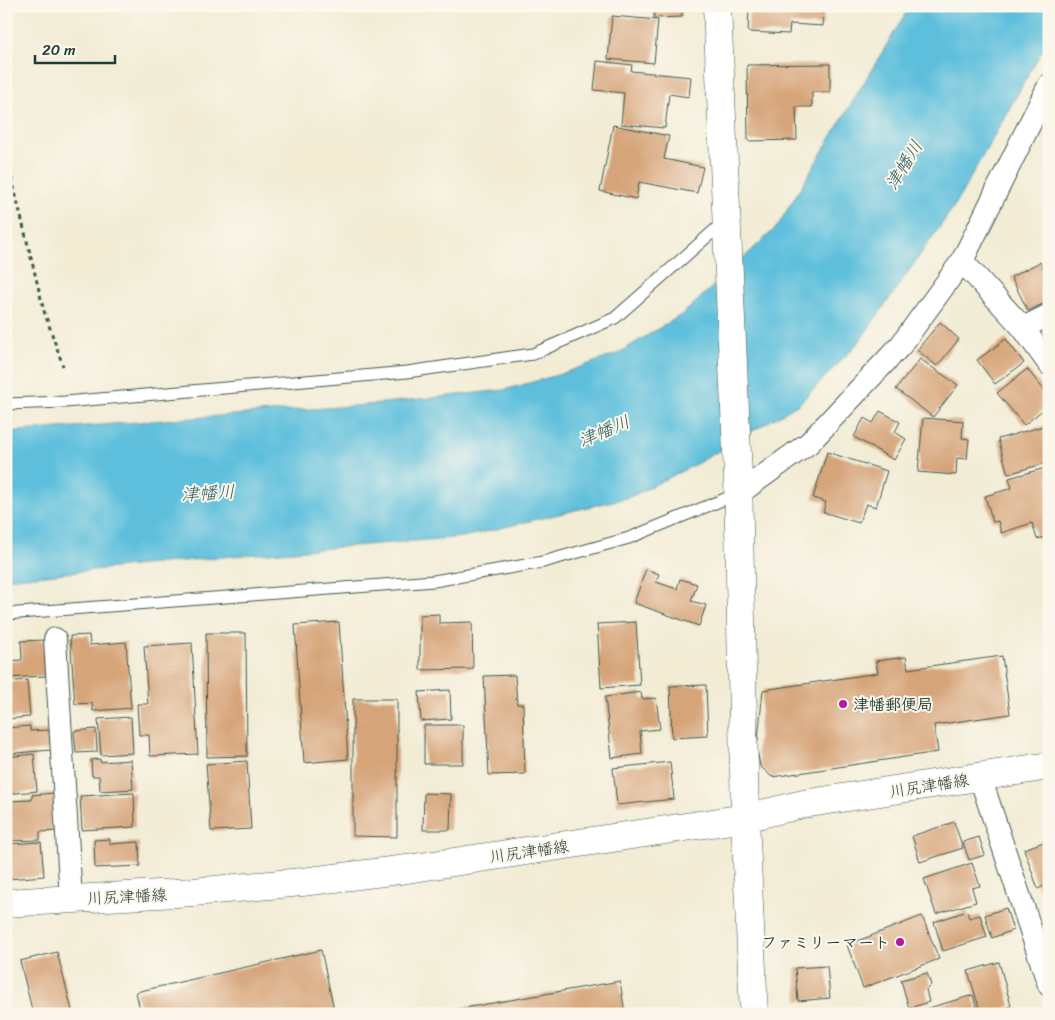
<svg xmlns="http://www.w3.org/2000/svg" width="1055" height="1020" viewBox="0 0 1055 1020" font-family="Sriracha,'Klee One',sans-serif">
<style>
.water{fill:#5dbfdc;stroke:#3e7e88}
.building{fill:#d6a479}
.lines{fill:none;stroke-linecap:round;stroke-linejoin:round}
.lane-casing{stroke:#3f574c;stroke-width:13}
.street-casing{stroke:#3f574c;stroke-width:24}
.secondary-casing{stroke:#3f574c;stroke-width:29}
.path{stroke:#3f574c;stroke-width:3;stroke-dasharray:4 4;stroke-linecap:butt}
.lane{stroke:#fff;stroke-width:11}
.street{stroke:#fff;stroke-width:22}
.secondary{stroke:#fff;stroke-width:28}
.poi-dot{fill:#b5179e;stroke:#fbf7ec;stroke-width:2}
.labels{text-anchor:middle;stroke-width:4;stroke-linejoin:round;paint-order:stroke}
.poi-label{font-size:16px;font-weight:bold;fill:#1f3d34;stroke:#fbf7ec;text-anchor:start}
.street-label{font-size:16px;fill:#1f3d34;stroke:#fbf7ec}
.water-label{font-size:18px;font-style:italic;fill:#2e5e5e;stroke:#fbf7ec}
</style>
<rect width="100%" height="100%" fill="#fbf7ec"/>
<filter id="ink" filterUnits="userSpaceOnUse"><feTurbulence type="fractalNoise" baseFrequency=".02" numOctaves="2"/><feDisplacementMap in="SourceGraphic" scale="10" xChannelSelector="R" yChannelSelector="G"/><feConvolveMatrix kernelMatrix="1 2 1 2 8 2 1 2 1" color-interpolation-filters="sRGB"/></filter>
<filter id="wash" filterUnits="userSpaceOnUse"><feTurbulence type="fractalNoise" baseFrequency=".0096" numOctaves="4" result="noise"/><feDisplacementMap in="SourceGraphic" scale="20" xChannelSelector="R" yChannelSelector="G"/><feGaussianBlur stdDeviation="1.12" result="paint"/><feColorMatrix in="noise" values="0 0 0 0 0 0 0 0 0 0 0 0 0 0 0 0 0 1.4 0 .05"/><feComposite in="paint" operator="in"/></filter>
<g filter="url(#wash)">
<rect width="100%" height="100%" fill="#f2ecd5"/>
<path class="water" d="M910,6H1049V38L955,205L859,342L799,404L698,463L630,497L463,537L232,556L6,579V432L365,405L504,390L561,374L617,354L684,313L777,227Z"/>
<g id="blocks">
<path class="building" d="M654,6H682V17L654,18Z
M749,6H824L823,26L790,24L789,34L748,32Z
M612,16L658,20L654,63L608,59Z
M597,61L632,65L631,71L691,77L689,97L669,94L665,128L621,124L624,93L594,90Z
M830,64V92H812V107H796L797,140L748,141L747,65Z
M613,125L669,136L664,159L703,167L697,193L639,182L636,199L600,191Z
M1040,262L1049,279V301L1028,311L1011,277Z
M940,322L959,339L937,366L917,350Z
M1006,339L1024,363L995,384L977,360Z
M920,359L958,385L933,417L896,389Z
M1027,369L1049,396V405L1024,425L997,393Z
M880,411L900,422L895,432L906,439L894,460L854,437L864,418L873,423Z
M923,418L963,421L962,438L969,439L967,459L957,458L956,475L918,472Z
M1047,425L1049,431V462L1008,474L998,439Z
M827,452L887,471L876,507L866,504L859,523L823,512L826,502L813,498Z
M1049,467V536L1037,539L1032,523L1001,533L998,521L993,522L985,496L1012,488L1009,478Z
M646,569L659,574L656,582L677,589L680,579L697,584L691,601L706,605L699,626L634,603Z
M439,614V623L472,622L473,669L420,670V615Z
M339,622L348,759L304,763L295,625Z
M636,622L640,685L601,688L597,624Z
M206,633H246L247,756L207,757Z
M89,635L90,645L126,642L131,708L93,711L92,703L75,704L70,636Z
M44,640L46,676L6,678V661L22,660L21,641Z
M192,643L198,754L150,756L149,735H139L137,704H148L144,646Z
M1002,656L1010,714L934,725L938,752L772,777L760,766L757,749L763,690L878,673L876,661L906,657L908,669Z
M515,675L517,704H523L525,774L489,775L484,676Z
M27,680L30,717L6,719V682Z
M706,685L708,736L672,738L670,686Z
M450,690L451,719L421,721L419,692Z
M641,692L642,699L656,698L660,729L640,731L642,754L612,758L605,697Z
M353,699H397V837L353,836Z
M131,717L133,753L101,755L98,719Z
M424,725H463V764H424Z
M30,726V731L49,730L51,750L6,754V728Z
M96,729L97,752L76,753L74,731Z
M34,754L37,791L6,794V757Z
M100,759V762L131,760L133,789L100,791L99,776H92L91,760Z
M247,761L251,829L211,831L206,764Z
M670,762L674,799L617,805L613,768Z
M54,793L57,831L40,832V840L6,841V801L32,800V795Z
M134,793L135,827L82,830L80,796Z
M424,793L451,794L450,830H423Z
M954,822L963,848L920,862L912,836Z
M979,837L985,855L969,860L963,842Z
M110,839V844L139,842L140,866L95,868L94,840Z
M1049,840V890L1046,891L1044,886L1038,889L1024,849Z
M41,842L44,876L8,879L6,844Z
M972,863L980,886L972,888L976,902L936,914L924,879Z
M1006,908L1013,930L992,938L985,915Z
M967,911L969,918L980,915L987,937L943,951L934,922Z
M922,916L939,959L863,988L847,945Z
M321,950L335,1014H141L136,992Z
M57,952L73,1014H33L20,961Z
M999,962L1011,1006L986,1014H981L968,971Z
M827,966L830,998L798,1001L795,968Z
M927,973L931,985L926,990L929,1002L909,1008L901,980Z
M620,981L625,1014H435V1013Z
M973,995L978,1014H915V1012Z"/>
</g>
</g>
<g filter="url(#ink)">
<use href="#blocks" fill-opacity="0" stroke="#3f574c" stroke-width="1"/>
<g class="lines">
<g class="lane-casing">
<path id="lane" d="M6,404L65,402L407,372L533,354L615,318L725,221
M6,614L434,581L543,562L629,538L737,494"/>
</g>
<g class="street-casing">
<path id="street" d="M962,261L1023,328L1049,364
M1023,328L1049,315
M738,494L809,443L901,345L962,261L1049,85
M55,639L71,899
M980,777L1049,985"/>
</g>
<g class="secondary-casing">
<path id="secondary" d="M717,6L738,476L745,818L754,1014
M6,903L193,892L302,882L407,869L745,818L803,804L1049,766"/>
</g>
<path class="path" d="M6,155L44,311L63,366"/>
<use href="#lane" class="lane"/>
<use href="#street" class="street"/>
<use href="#secondary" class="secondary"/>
</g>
</g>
<g class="poi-dot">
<circle cx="843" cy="704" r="5"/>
<circle cx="900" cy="942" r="5"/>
</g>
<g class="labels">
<g class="poi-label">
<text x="853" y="710">津幡郵便局</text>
<text x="890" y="948" text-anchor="end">ファミリーマート</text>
</g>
<g class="street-label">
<text transform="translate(929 785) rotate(-9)" y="6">川尻津幡線</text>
<text transform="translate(529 851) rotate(-8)" y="6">川尻津幡線</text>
<text transform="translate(127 896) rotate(-3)" y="6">川尻津幡線</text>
</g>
<g class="water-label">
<text transform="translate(904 165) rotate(-58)" y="6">津幡川</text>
<text transform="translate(604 431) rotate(-23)" y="6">津幡川</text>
<text transform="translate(208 493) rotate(-3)" y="6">津幡川</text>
</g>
</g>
<rect width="1055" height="1020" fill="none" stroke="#fbf7ec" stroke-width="25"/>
<path d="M35 55v8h80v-8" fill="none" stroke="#1f3d34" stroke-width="2.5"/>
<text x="42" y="55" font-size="15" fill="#1f3d34" stroke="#fbf7ec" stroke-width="4" paint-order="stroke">20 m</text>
</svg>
